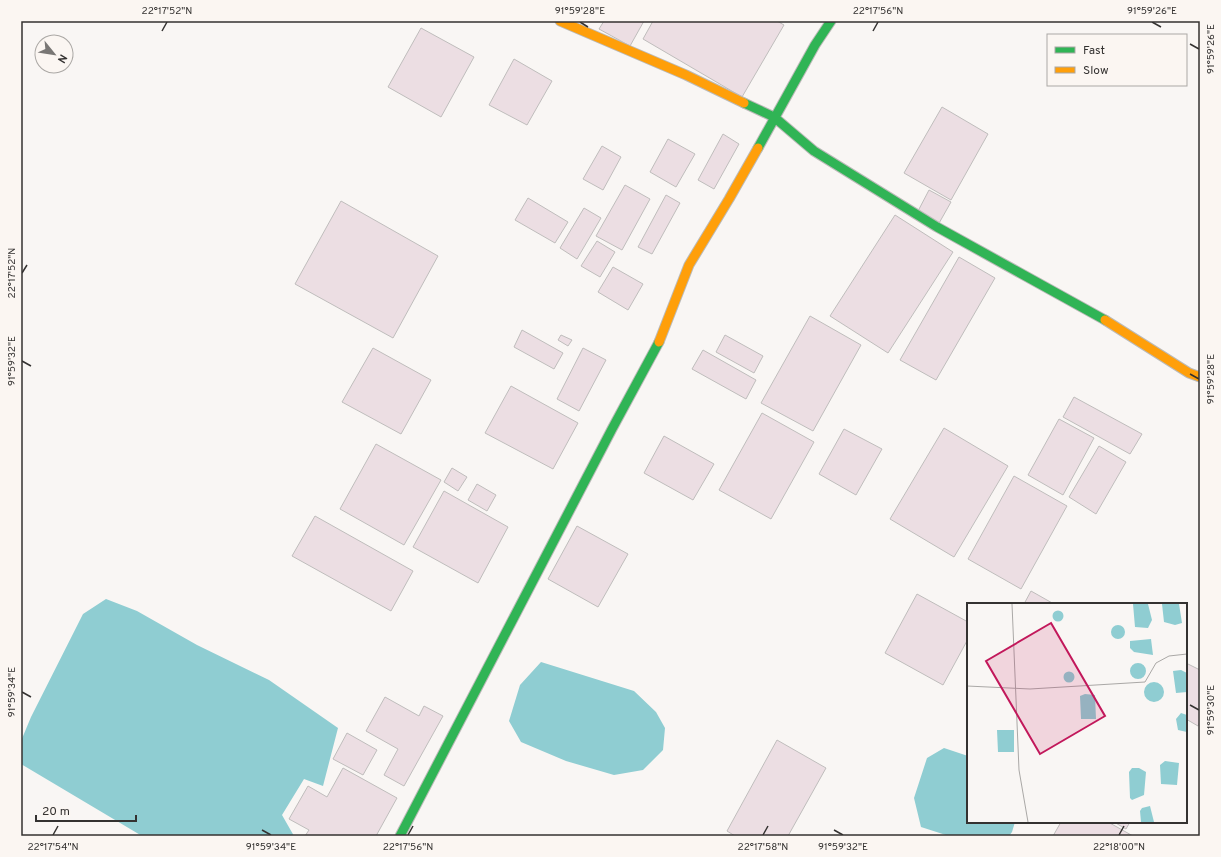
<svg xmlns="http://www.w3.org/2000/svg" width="1221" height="857" viewBox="0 0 1221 857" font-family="Overpass,sans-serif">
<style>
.water{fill:#8fcdd2}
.building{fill:#ecdee3;stroke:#bfbdbc}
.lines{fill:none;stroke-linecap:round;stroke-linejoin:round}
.fast-casing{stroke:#bbbab8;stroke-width:11}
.slow-casing{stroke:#bbbab8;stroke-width:11}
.fast{stroke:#30b455;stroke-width:9}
.slow{stroke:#ff9f0a;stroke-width:9}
.ticks{fill:none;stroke:#343231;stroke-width:1.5}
.inset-road{fill:none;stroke:#aaa8a6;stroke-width:1}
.view{fill:#c2185b;fill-opacity:0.15;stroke:#c2185b;stroke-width:2}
.inset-edge{fill:none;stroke:#343231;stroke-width:2}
.neatline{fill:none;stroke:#343231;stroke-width:1.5}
.ticks-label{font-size:10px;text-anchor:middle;fill:#343231}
</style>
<rect width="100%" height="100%" fill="#f9f6f4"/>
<path class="water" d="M106,599L137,611L197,645L269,680L338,728L323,786L304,779L282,815L294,836H142L21,764V741L31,717L83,614Z
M541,662L634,691L656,712L665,728L663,750L643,770L614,775L566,761L521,742L509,721L520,685Z
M944,748L968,756V822H1015L1012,832L1009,836H949L921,827L914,798L927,758Z"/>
<path class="building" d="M604,21H644L630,46L599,29Z
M653,21H777L784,25L742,97L643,39Z
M421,28L474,57L441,117L388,87Z
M514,59L552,81L527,125L489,105Z
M942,107L988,134L951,200L904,173Z
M723,134L739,144L714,189L698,180Z
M668,139L695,154L676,187L650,172Z
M602,146L621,157L603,190L583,179Z
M625,185L650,199L622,250L596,236Z
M929,190L951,202L938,225L917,213Z
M666,195L680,203L652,254L638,247Z
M528,198L568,222L555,243L515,220Z
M341,201L438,256L393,338L295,284Z
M584,208L601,218L577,259L560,248Z
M895,215L953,252L888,353L830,316Z
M597,241L615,252L600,277L581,266Z
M959,257L995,278L936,380L900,360Z
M613,267L643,284L628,310L598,292Z
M810,316L861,345L813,431L761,403Z
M522,330L563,353L554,369L514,347Z
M561,335L572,340L568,346L558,340Z
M725,335L763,356L754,373L716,352Z
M373,348L431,380L401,434L342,402Z
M583,348L606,360L579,411L557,399Z
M703,350L756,380L746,399L692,369Z
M511,386L578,423L553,469L485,433Z
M1074,397L1142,434L1130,454L1063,417Z
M762,413L814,442L771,519L719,490Z
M1059,419L1094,438L1063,495L1028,475Z
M944,428L1008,466L954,557L890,519Z
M844,429L882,449L856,495L819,474Z
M664,436L714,464L693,500L644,473Z
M376,444L441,480L404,545L340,509Z
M1099,446L1126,462L1096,514L1069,497Z
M452,468L467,477L458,491L444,482Z
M1014,476L1067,506L1021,589L968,559Z
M477,484L496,495L487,511L468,500Z
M444,491L508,527L478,583L413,547Z
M315,516L413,571L391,611L292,556Z
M577,526L628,554L598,607L548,579Z
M1031,591L1054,604H1024Z
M917,594L968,622V639L943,685L885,653Z
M1186,663L1200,670V721L1198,726L1186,719Z
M385,697L419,716L424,706L443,716L404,786L384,775L398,749L366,731Z
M347,733L377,750L363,775L333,759Z
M777,740L826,768L788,836H735L727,831Z
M343,768L397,798L376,836H305L309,830L289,819L308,786L327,797Z
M1061,822H1108L1133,836H1053Z
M1114,822H1130L1126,829Z"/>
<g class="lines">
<g class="fast-casing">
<path id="fast" d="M744,103L774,117L814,151L937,227L1105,320
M758,148L815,45L831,21
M400,836L612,429L659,342"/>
</g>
<g class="slow-casing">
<path id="slow" d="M560,21L686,75L744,103
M1105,320L1189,373L1200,377
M659,342L689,265L729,199L758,148"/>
</g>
<use href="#fast" class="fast"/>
<use href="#slow" class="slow"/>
</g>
<path class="ticks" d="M580,22L588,27M1152,22L1161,27M162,31L167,22M873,31L878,22M1190,44L1199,49M22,273L27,265M22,361L31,366M1190,374L1199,379M22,692L31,697M1190,705L1199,710M262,830L271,835M834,830L843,835M53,835L58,826M408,835L413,826M763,835L768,826M1119,835L1124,826"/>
<g transform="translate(967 603)">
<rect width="220" height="220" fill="#f9f6f4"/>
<path d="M166,1H181L185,17L181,25L168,24ZM195,1H212L215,20L208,22L197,19ZM85.5 13a5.5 5.5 0 1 1 11 0a5.5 5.5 0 1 1-11 0ZM144 29a7 7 0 1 1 14 0a7 7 0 1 1-14 0ZM184,36L186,52L167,49L163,45V38ZM163 68a8 8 0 1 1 16 0a8 8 0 1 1-16 0ZM214,67L220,70V89L209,90L206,68ZM96.5 74a5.5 5.5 0 1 1 11 0a5.5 5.5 0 1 1-11 0ZM177 89a10 10 0 1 1 20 0a10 10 0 1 1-20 0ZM118,91L128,92L129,116H114L113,93ZM214,110L220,112V129L211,127L209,116ZM30,127H47V149H31ZM198,158L212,160L210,182L194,181L193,162ZM172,165L179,169L177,192L165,197L163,195L162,169L165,165ZM183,203L187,219H174L173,208L175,205Z" fill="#8fcdd2"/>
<path class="inset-road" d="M45,1L52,167L61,219M0,83L63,86L178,79L189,60L202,53L220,51"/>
<path class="view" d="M84,20L138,113L73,151L19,58Z"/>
<rect width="220" height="220" class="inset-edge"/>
</g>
<rect width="1221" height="857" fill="none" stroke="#fbf6f2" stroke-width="44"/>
<rect x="1047" y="34" width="140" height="52" fill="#fbf6f2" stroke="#aba8a5"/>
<rect x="1055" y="47" width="20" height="6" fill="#30b455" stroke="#aba8a5"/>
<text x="1083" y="54" font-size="12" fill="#343231">Fast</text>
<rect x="1055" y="67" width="20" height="6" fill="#ff9f0a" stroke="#aba8a5"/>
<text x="1083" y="74" font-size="12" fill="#343231">Slow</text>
<g transform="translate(54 54) rotate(120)"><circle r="19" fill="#fbf6f2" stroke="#aba8a5"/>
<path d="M0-3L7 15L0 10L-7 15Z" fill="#797775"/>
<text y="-6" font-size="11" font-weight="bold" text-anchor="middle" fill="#343231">N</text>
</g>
<path d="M36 815v6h100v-6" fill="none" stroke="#343231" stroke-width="2"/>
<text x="42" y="815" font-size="12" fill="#343231" stroke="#fbf6f2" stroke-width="3" paint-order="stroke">20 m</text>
<rect x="22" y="22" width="1177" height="813" class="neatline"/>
<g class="ticks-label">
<text x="167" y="14">22°17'52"N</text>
<text x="580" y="14">91°59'28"E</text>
<text x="878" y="14">22°17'56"N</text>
<text x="1152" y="14">91°59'26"E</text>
<text transform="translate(1210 49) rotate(-90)" y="4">91°59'26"E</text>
<text transform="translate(11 273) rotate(-90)" y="4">22°17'52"N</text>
<text transform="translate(11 361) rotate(-90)" y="4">91°59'32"E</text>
<text transform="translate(1210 379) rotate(-90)" y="4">91°59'28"E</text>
<text transform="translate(11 692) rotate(-90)" y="4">91°59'34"E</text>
<text transform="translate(1210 710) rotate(-90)" y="4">91°59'30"E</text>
<text x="53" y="850">22°17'54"N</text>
<text x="271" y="850">91°59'34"E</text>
<text x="408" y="850">22°17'56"N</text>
<text x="763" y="850">22°17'58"N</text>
<text x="843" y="850">91°59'32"E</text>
<text x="1119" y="850">22°18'00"N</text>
</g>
</svg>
